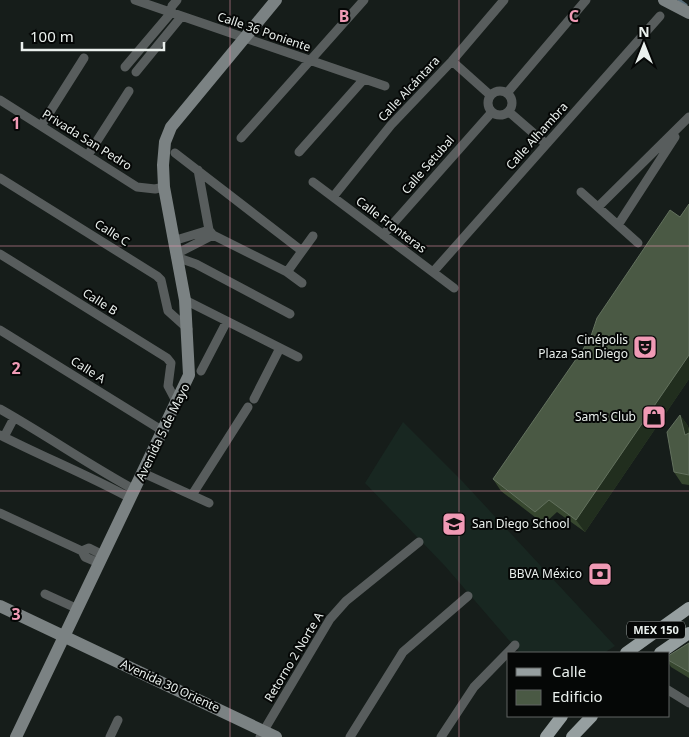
<svg xmlns="http://www.w3.org/2000/svg" width="689" height="737" viewBox="0 0 689 737" font-family="'Noto Sans',sans-serif">
<style>
.built{fill:#182721}
.lines{fill:none;stroke-linecap:round;stroke-linejoin:round}
.stream{stroke:#596e7a;stroke-width:3}
.street{stroke:#585d5d;stroke-width:9}
.secondary{stroke:#7b8283;stroke-width:12}
.primary{stroke:#969fa0;stroke-width:12}
.wall{fill:#37472f}
.shaded-wall{fill:#212e1e}
.building{fill:#4a5944;stroke:#63715e}
.grid{fill:none;stroke:#f09ab5;stroke-width:1;stroke-opacity:0.55}
.labels{text-anchor:middle;stroke-width:4;stroke-linejoin:round;paint-order:stroke}
.shield{fill:#050706;stroke:#a5aaa8;stroke-width:1}
.shield-label{font-size:11px;font-weight:bold;fill:#eaf0ed}
.street-label{font-size:12px;fill:#eaf0ed;stroke:#050706}
.poi-label{font-size:12px;fill:#eaf0ed;stroke:#050706;text-anchor:end}
.grid-label{font-size:16px;text-anchor:middle;font-weight:bold;fill:#f09ab5;stroke:#050706;stroke-width:4;stroke-linejoin:round;paint-order:stroke}
</style>
<rect width="100%" height="100%" fill="#161d1a"/>
<path class="built" d="M403,422L463,482L615,646L604,653H520L445,566L365,483Z"/>
<g class="lines">
<path class="stream" d="M679,0L686,5"/>
<path class="street" d="M135,0L385,86
M452,61L490,95
M125,67L170,14L172,6L177,0
M136,72L181,17
M488 103a12 12 0 1 1 24 0a12 12 0 1 1-24 0Z
M507,93L586,0
M0,100L137,187L155,189L164,187
M509,112L546,144
M41,126L84,58
M241,138L364,0
M299,152L364,79
M175,153L302,251
M88,155L129,91
M198,170L209,230L213,235L287,272L302,283
M0,178L157,276L161,280L168,311L188,329
M313,182L454,288
M581,192L638,243
M333,197L391,125L452,61L504,0
M598,207L689,117
M618,225L675,137
M383,235L492,112
M173,241L209,230
M0,254L167,358L171,363L168,386L177,403
M176,254L213,235
M176,257L196,264L290,314
M287,272L313,236
M433,272L660,16
M185,300L298,357
M0,330L163,431
M201,371L227,321
M254,399L280,348
M0,409C46,435 89,465 135,490
M0,435C43,457 88,475 130,498
M4,437L14,418
M143,473L209,503
M192,495L248,407
M0,513L82,551L85,557L99,563
M82,551L89,548L103,555
M45,594L78,609
M668,690L689,703
M110,737L118,720
M260,737L330,619L346,601L419,542
M350,737L403,652L468,596
M441,737L474,687L515,645"/>
<path class="secondary" d="M664,0L689,13
M0,606L276,737
M16,737L189,375L185,300L164,187L163,165L165,142L171,127L276,0"/>
<path class="primary" d="M626,653L689,608
M660,653L689,633
M546,737L562,716
M572,737L592,716"/>
</g>
<path class="wall" d="M689,204V379L585,532L557,512L544,524L501,491L493,479Z
M680,415L688,426L689,429V485L682,484L674,472Z
M689,643V678L671,667L668,662V656Z"/>
<path class="shaded-wall" d="M689,355V379L585,532L576,520Z
M680,415L688,426L689,441L685,435Z"/>
<path class="building" d="M689,204V355L576,520L549,500L535,512L493,479L590,339L597,318L670,210L680,217Z
M680,415L685,435L689,433V475L674,472L667,432Z
M689,643V672L668,660V656Z"/>
<path class="grid" d="M230,0V737M459,0V737M0,246H689M0,491H689"/>
<defs>
<g id="theatre-square" transform="scale(1.25)"><rect x="-9" y="-9" width="18" height="18" rx="4" fill="#f09ab5" stroke="#050706"/><path d="M-5-5.5Q0-4 5-5.5V0Q5 5 0 6Q-5 5-5 0ZM-3.3-2.5H-1v1.5H-3.3ZM1-2.5H3.3v1.5H1ZM-2.8 1Q0 5.5 2.8 1Z" fill="#111"/></g>
<g id="shop-square" transform="scale(1.25)"><rect x="-9" y="-9" width="18" height="18" rx="4" fill="#f09ab5" stroke="#050706"/><path d="M-5-2.5h2.3a2.7 3.5 0 0 1 5.4 0H5L5.5 6h-11ZM-1.5-2.5h3a1.5 2.3 0 0 0-3 0Z" fill="#111"/></g>
<g id="school-square" transform="scale(1.25)"><rect x="-9" y="-9" width="18" height="18" rx="4" fill="#f09ab5" stroke="#050706"/><path d="M0-5L7-2L0 1L-7-2ZM-4 1L0 2.5L4 1V4Q0 6-4 4Z" fill="#111"/></g>
<g id="bank-square" transform="scale(1.25)"><rect x="-9" y="-9" width="18" height="18" rx="4" fill="#f09ab5" stroke="#050706"/><path d="M-6-4H6V4H-6ZM0-2.3a2.3 2.3 0 1 0 0 4.6a2.3 2.3 0 1 0 0-4.6Z" fill="#111"/></g>
</defs>
<g fill-rule="evenodd">
<use href="#theatre-square" x="645" y="347"/>
<use href="#shop-square" x="654" y="417"/>
<use href="#school-square" x="454" y="524"/>
<use href="#bank-square" x="600" y="574"/>
</g>
<g class="labels">
<rect class="shield" x="627" y="621.5" width="58" height="17" rx="4"/>
<g class="shield-label">
<text x="656" y="634">MEX 150</text>
</g>
<g class="street-label">
<text transform="translate(264 32) rotate(19)" y="4">Calle 36 Poniente</text>
<text transform="translate(409 89) rotate(-47)" y="4">Calle Alcántara</text>
<text transform="translate(537 136) rotate(-48)" y="4">Calle Alhambra</text>
<text transform="translate(87 140) rotate(32)" y="4">Privada San Pedro</text>
<text transform="translate(428 165) rotate(-49)" y="4">Calle Setubal</text>
<text transform="translate(391 225) rotate(37)" y="4">Calle Fronteras</text>
<text transform="translate(112 233) rotate(32)" y="4">Calle C</text>
<text transform="translate(100 302) rotate(32)" y="4">Calle B</text>
<text transform="translate(88 370) rotate(32)" y="4">Calle A</text>
<text transform="translate(163 432) rotate(-64)" y="4">Avenida 5 de Mayo</text>
<text transform="translate(294 657) rotate(-59)" y="4">Retorno 2 Norte A</text>
<text transform="translate(170 686) rotate(25)" y="4">Avenida 30 Oriente</text>
</g>
<g class="poi-label">
<text x="628" y="344">Cinépolis<tspan x="628" dy="14">Plaza San Diego</tspan></text>
<text x="636" y="421">Sam's Club</text>
<text x="472" y="528" text-anchor="start">San Diego School</text>
<text x="582" y="578">BBVA México</text>
</g>
</g>
<g class="grid-label">
<text x="344" y="22">B</text>
<text x="574" y="22">C</text>
<text x="16" y="129">1</text>
<text x="16" y="374">2</text>
<text x="16" y="620">3</text>
</g>
<rect x="507" y="652" width="162" height="65" fill="#050706" stroke="#616462"/>
<rect x="516" y="668" width="25" height="8" fill="#969fa0" stroke="#616462"/>
<text x="552" y="677" font-size="15" fill="#eaf0ed">Calle</text>
<rect x="516" y="690" width="25" height="15" fill="#4a5944" stroke="#616462"/>
<text x="552" y="702" font-size="15" fill="#eaf0ed">Edificio</text>
<g transform="translate(644 45)" stroke="#050706" stroke-width="4" paint-order="stroke">
<path d="M0-4L9 19L0 12L-9 19Z" fill="#eaf0ed"/>
<text y="-8" font-size="14" font-weight="bold" text-anchor="middle" fill="#eaf0ed">N</text>
</g>
<path d="M22 42v8h142v-8" fill="none" stroke="#eaf0ed" stroke-width="2.5"/>
<text x="30" y="42" font-size="15" fill="#eaf0ed" stroke="#050706" stroke-width="4" paint-order="stroke">100 m</text>
</svg>
